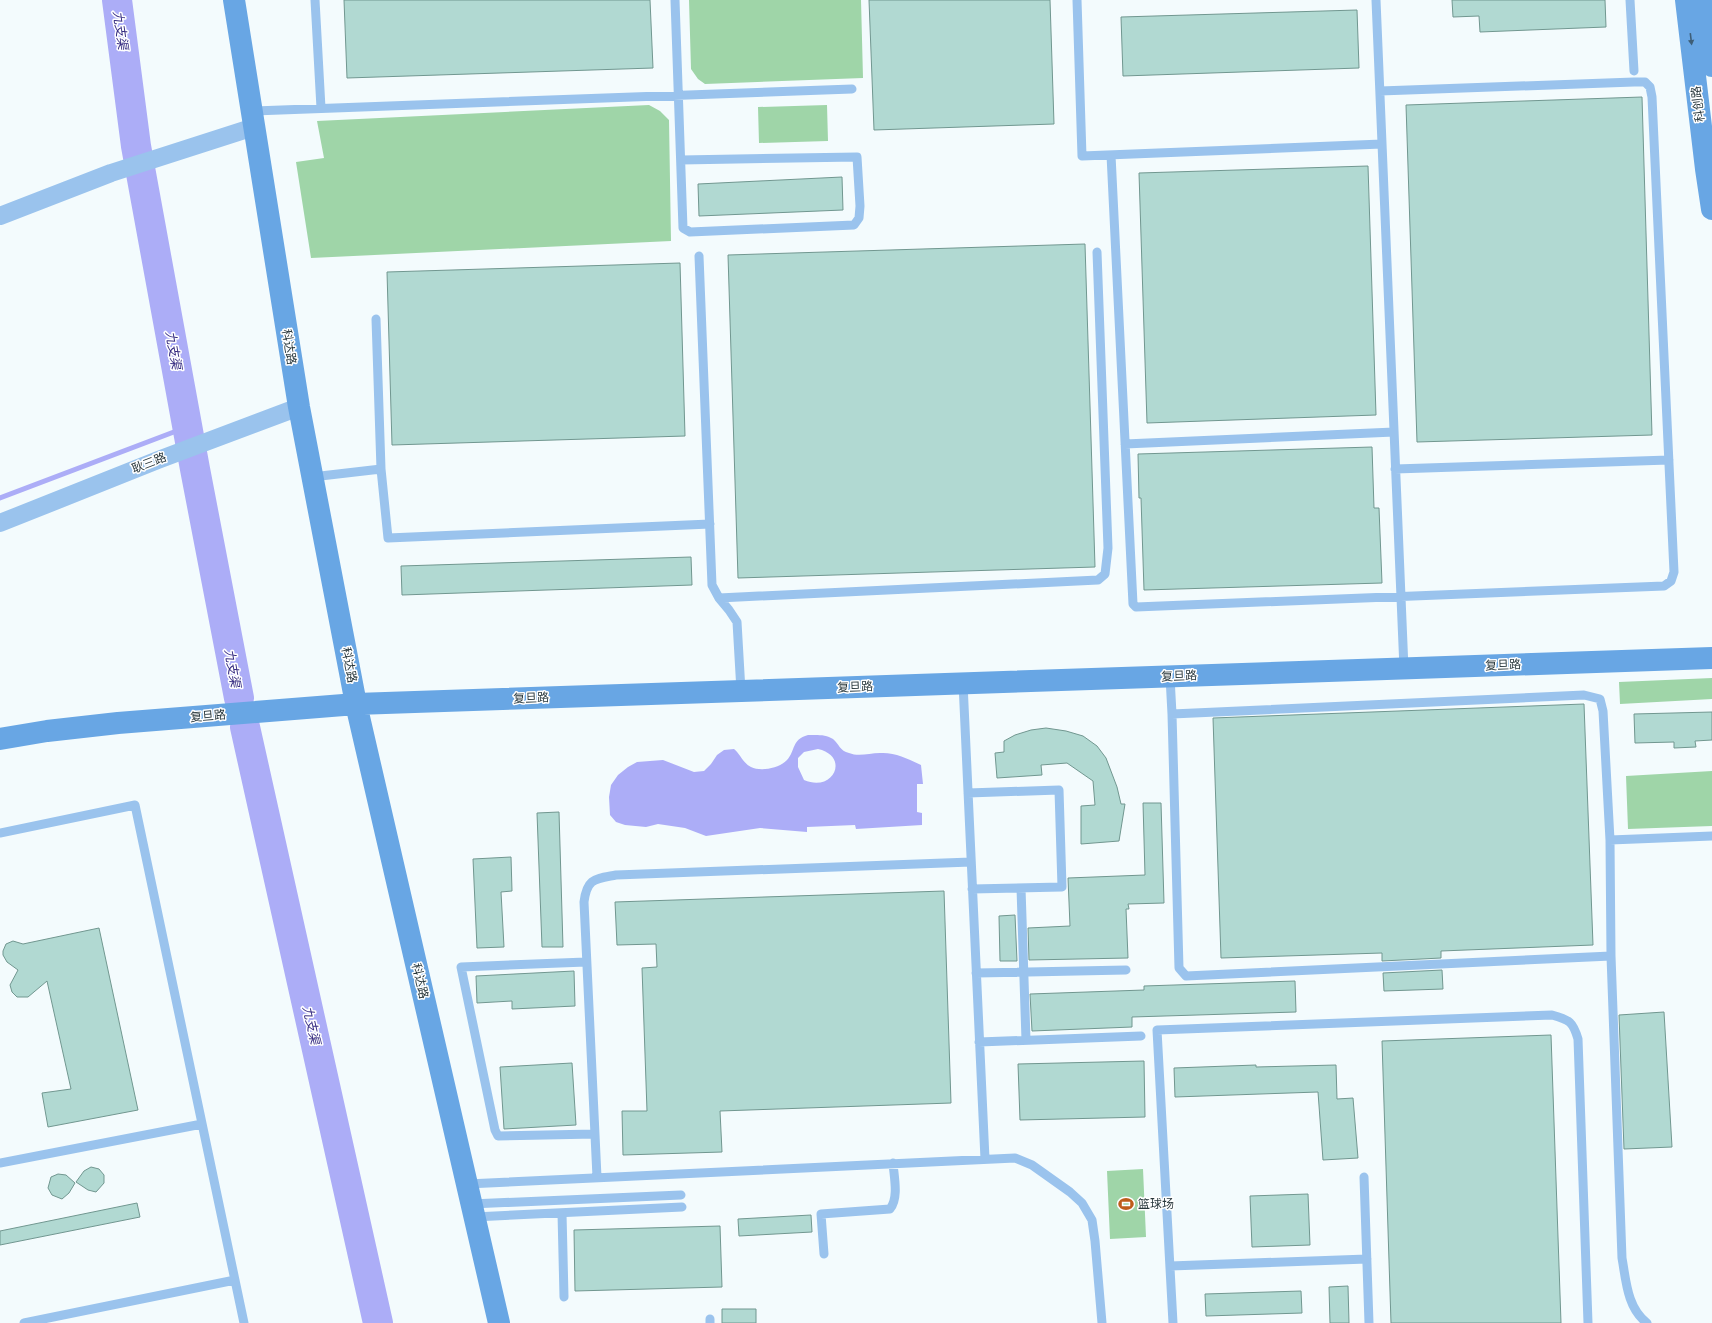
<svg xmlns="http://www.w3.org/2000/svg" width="1712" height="1323" viewBox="0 0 1712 1323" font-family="Montserrat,'Noto Sans SC',sans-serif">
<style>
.green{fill:#9fd5a8}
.water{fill:#acadf7;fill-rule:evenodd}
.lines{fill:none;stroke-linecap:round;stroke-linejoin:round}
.stream{stroke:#acadf7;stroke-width:5}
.river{stroke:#acadf7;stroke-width:30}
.building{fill:#b1d9d2;stroke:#719790}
.lane{stroke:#9ac3ed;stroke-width:9}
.street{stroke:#9ac3ed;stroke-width:18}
.secondary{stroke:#68a6e4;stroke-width:22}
.oneway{fill:#3e5e77}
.labels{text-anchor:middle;stroke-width:3;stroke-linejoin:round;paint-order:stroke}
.street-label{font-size:12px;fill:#28373c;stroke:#fff}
.poi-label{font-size:12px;fill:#28373c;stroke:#fff;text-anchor:start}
.water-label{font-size:13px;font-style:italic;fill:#382e82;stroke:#fff}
</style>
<rect width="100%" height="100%" fill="#f3fbfd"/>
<path class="green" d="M689,0H861L863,78L705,84L698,79L691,69Z
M649,105L660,111L669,120L671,241L311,258L296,162L324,158L317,121Z
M827,105L828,141L759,143L758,107Z
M1712,678V699L1620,704L1619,682Z
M1712,771V826L1628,829L1626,776Z
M1143,1169L1146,1237L1110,1239L1107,1171Z"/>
<path class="water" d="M808,735C816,735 826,734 833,739C839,744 840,751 849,753C859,757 869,753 880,753C895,752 908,759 921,765L923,784H917V812L922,813V825L856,829L855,825L807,827V832L760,828L706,836L685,828L658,824L646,827L625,825L616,822L610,815L609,797L611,785L618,775L628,767L637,762L663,760L694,772L704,771L711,764L717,755L724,750L734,749C740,754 744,764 751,767C761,772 780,768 787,760C796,750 791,740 808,735ZM818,749C850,756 834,793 804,780L798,767V758L804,752Z"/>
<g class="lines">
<path class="stream" d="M0,498L187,427"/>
<path class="river" d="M117,0L136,146L195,469L239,698
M245,727L378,1323"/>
</g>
<path class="building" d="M344,0H650L653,68L347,78Z
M869,0H1050L1054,124L874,130Z
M1452,0H1605L1606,27L1480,32L1479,16L1453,17Z
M1357,10L1359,68L1123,76L1121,17Z
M1642,97L1652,435L1417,442L1406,105Z
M1368,166L1376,415L1147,423L1139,173Z
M842,177L843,210L699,216L698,184Z
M1085,244L1095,567L738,578L728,255Z
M680,263L685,436L392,445L387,272Z
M1372,447L1374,508H1379L1382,583L1144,590L1141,498H1139L1138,454Z
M691,557L692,585L402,595L401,566Z
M1584,704L1593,945L1441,951V958L1382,961V953L1221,958L1213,718Z
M1712,712V740L1695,741L1696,747L1674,748V742L1635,743L1634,714Z
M1046,728L1066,731L1083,736L1097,746L1106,758L1117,787L1121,804H1125L1119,841L1081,844V806L1095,805L1093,781L1067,763L1041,765L1042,775L997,778L995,753L1004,752V741L1015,735L1031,730Z
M1143,803H1161L1164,903L1128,904L1129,909H1126L1128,958L1029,960L1028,928L1070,926L1068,878L1145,875Z
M559,812L563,947H542L537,813Z
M511,857L512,891L501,892L504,947L477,948L473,859Z
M944,891L951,1103L720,1111L722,1152L623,1155L622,1111H647L642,968L657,967L656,944L617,945L615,902Z
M1015,915L1017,961H1000L999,916Z
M99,928L138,1110L48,1127L42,1093L71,1089L47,981L28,997H17L12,992L10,985L18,970L7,962L3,955V951L6,944L13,941L23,944Z
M1442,970L1443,989L1384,991L1383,973Z
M574,971L575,1006L512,1009V1001L477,1003L476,976Z
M1295,981L1296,1012L1132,1017V1027L1032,1031L1030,994L1144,990V986Z
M1664,1012L1672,1147L1624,1149L1619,1015Z
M1551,1035L1561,1323H1391L1382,1041Z
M1144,1061L1145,1117L1020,1120L1018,1064Z
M572,1063L576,1125L504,1129L500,1067Z
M1256,1065V1067L1336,1065L1337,1099L1353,1098L1358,1158L1323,1160L1318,1092L1175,1097L1174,1068Z
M91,1167L99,1169L104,1175V1183L96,1192L88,1190L76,1182L84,1171Z
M58,1174L66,1175L75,1183L69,1193L62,1199L52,1195L48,1188L51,1177Z
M1308,1194L1310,1245L1252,1247L1250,1196Z
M137,1203L140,1217L0,1245V1231Z
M811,1215L812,1232L739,1236L738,1219Z
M720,1226L722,1287L575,1291L574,1230Z
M1348,1286L1349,1323H1330L1329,1287Z
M1301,1291L1302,1313L1206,1316L1205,1294Z
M722,1309H756V1323H722Z"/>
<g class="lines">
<path class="lane" d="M315,0L321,108
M675,0L683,228L690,232L854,225L859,218L860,206L857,157L681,160
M1077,0L1082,156L1382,144
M1376,0L1404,669
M1630,0L1634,71
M251,111L852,89
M1111,155L1133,604L1136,607L1664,586L1671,581L1674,572L1652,97L1650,87L1645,82H1634L1380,91
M699,256L712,585L719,598L729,610L737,622L741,691
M376,319L381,469L388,538L710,524
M1125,444L1394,432
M1395,469L1669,460
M312,477L381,469
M719,598L1098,580L1105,574L1108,548L1097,252
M1170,677L1172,714
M963,683L985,1159
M1584,695L1600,699L1603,711L1610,840L1611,956L1186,976L1179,968L1172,714Z
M968,793L1059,790L1062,887L972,889
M0,833L135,805L244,1323
M1610,840L1712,836
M1021,888L1026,1040
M1611,956L1622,1258C1626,1280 1627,1308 1647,1323
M586,962L461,967L495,1130L498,1136L595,1134
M976,973L1126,970
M979,1042L1141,1036
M0,1163L202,1124
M597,1177L584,902C587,878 595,879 616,875L971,862
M1364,1177L1369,1323
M467,1184L1015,1158L1032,1165L1070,1192L1082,1203L1092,1220L1095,1241L1102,1323
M471,1204L681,1195
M562,1213L564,1297
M474,1217L682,1207
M824,1254L821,1214L890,1209C899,1198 894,1177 893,1163
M1170,1266L1367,1259
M710,1319V1323
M24,1323L235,1280
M1173,1323L1157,1030L1552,1015C1570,1020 1573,1022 1578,1039L1588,1323"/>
<path class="street" d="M0,216L111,173L254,127
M0,523L158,460L299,407"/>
<path class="secondary" d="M234,0L299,407L356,704L499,1323
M1686,0L1706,169L1712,209
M1704,0L1712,66
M0,739L47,731L118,723L356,704L1712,658"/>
</g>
<defs><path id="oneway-solid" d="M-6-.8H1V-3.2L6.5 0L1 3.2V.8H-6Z"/></defs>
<use class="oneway" href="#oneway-solid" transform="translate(1691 39) rotate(83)"/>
<defs>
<g id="stadium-bare" transform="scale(1.2)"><path d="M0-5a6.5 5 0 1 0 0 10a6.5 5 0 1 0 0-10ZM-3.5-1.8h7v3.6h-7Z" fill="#be5d1b" stroke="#fff" stroke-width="2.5" paint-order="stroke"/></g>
</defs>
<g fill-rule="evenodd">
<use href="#stadium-bare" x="1126" y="1204"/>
</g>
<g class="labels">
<g class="street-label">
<text transform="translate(1698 104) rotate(-97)" y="4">科创路</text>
<text transform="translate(289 347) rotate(81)" y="4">科达路</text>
<text transform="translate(149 463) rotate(-21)" y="4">耿三路</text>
<text transform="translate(349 665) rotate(79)" y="4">科达路</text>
<text transform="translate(1503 665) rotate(-2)" y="4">复旦路</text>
<text transform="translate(1179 676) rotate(-2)" y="4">复旦路</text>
<text transform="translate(855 687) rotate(-2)" y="4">复旦路</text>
<text transform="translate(531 698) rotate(-2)" y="4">复旦路</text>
<text transform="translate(208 716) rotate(-5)" y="4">复旦路</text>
<text transform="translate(420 981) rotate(77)" y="4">科达路</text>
</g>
<g class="poi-label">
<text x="1138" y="1208">篮球场</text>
</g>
<g class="water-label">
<text transform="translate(121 30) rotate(82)" y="5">九支渠</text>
<text transform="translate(174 350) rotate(80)" y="5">九支渠</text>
<text transform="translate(233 668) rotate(80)" y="5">九支渠</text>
<text transform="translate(312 1025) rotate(77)" y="5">九支渠</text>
</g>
</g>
</svg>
